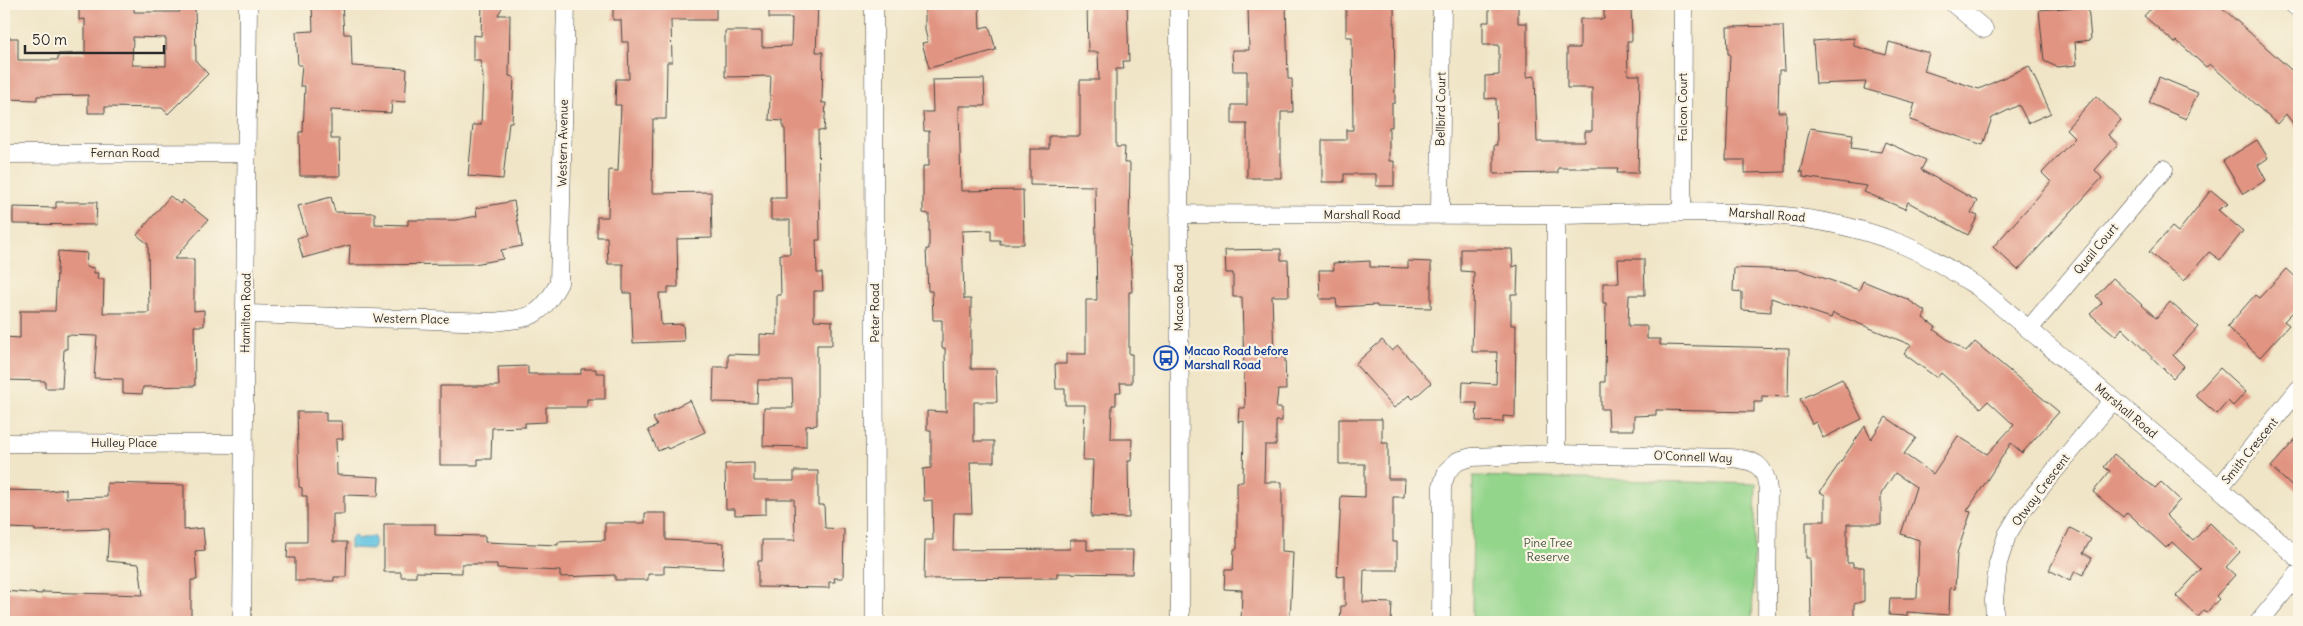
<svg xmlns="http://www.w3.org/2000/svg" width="2303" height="626" viewBox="0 0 2303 626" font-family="Delius,sans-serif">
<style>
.green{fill:#94d58c;stroke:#60805c}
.water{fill:#64c4e2;stroke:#487886}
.building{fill:#e19482;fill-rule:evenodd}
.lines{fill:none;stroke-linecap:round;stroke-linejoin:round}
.minor-casing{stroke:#494742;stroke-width:19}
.minor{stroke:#fff;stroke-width:18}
.labels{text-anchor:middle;stroke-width:4.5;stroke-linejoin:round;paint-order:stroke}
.street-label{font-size:12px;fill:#2b2b2b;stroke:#fcf5e5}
.transit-label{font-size:12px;font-weight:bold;fill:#164399;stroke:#fcf5e5;text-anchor:start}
.park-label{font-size:12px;fill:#455643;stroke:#fcf5e5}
</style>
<rect width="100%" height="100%" fill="#fcf5e5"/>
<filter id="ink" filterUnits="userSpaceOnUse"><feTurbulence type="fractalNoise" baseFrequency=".02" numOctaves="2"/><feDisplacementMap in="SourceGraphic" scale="10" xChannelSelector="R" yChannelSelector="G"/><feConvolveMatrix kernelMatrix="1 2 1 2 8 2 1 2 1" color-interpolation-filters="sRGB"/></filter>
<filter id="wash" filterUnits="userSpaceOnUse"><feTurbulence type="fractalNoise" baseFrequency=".0096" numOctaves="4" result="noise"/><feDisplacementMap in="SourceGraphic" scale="20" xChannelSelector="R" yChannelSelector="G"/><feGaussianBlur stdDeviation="1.12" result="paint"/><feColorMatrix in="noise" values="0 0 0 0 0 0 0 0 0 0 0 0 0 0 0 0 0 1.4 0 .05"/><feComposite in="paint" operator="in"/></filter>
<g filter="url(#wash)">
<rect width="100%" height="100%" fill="#f0e5c7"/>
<path class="green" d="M1473,476L1756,484L1752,622H1472Z"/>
<path class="water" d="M355,536L358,539L373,536L375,540L373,549L350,548V538Z"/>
<g id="blocks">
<path class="building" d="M79,4H134V12H180V6H195L196,61L208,74L168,114L162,108L105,107V113H88V95L37,96V100L4,99V38H18V60H58V54L85,53V19L79,20ZM133,37L166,38V66L132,65Z
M312,4H342L344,34H351L352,66L407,69L405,102L392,101L391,113L331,110V139H339L340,176H300L299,132H303L305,86H300L302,65H298L296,32L313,31Z
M482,4H504L498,15H510L509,76L514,77L512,122H509L503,179L468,176L473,125H481L483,76L480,60H473V35L481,36Z
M613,4H716V20H671L672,62H667L666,119H653L652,193L711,192L712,238L677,239L678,287H668V293H659L661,325L683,324L684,341L633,343L631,293H623V264H608L607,237H597V217H608L609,170L618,171L621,105H615L616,79H629L628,42H622L621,20H613Z
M769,4H818L816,52H823L822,103H826L824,131L818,130L820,240H816L817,273H822L823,291H814V320L832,321V345H817V425L806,426V447L763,446L764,408H793L792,380H758L757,403L713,402L714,367H728V354L760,355V334L777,335V295H781L780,254H790V220H771V198H786L785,129L783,128V121L769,120L771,76L725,77V31H762V47L791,46L792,18H769Z
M925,4H979L980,28L989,26L996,50L929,68L922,43L928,42L925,30Z
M1087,4H1127L1129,61H1123L1124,69H1116V147H1125L1124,163H1130L1129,230L1132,292H1129V354H1132V383H1120L1121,392H1116V405H1112L1111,439H1132L1131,461H1128L1129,518L1091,517L1093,460H1083L1085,405H1065V389H1056L1055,364H1066V354H1086V300H1097L1095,186L1030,185V149H1049V136H1080V80H1099L1098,52H1088Z
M1248,4H1286L1288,79H1292L1293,112H1281V178H1247V124H1232V105H1247V71H1233L1232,50H1249Z
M1346,4H1394L1395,103H1392V127H1389V161H1394V186H1376V174H1344V182H1322V140H1346V130H1353L1352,37H1346Z
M1489,4H1518V23H1527V77L1535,76L1537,142H1585V131H1592V88H1567V48H1580V19H1604V4H1631L1632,41H1627L1628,75H1640L1638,173H1617L1618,168H1558V173L1494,174V145H1497L1496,98L1485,99V76L1499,75V45H1483V22H1489Z
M2155,4H2218L2299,77V132L2286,114L2277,124L2210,64L2206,67L2177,41L2175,43L2144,16Z
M2088,6L2091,40L2075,42L2077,65L2057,67L2044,61L2039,10Z
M1783,26L1785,70H1779L1778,112H1786L1785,172L1745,173V160H1726L1730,54H1728L1727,27Z
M1854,38V46L1886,55L1889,42L1929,53L1924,71L1979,89L2029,66L2051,113L2028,123L2019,105L1992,118L1983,145L1910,120L1915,103L1864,89L1866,82L1816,84L1813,41Z
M2159,77L2198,93L2186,119L2149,103Z
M984,79L985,106H959L961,191L1023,190L1024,244H1000V240H991V230L962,231L964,299H971V369H996L997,402H974V441H994V462H970L972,513H954L953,550L1070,549V540H1087V550H1133L1132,574L1057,573V578L924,579L925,540H933L932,500L924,501L923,469L931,468V430H927V411L946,412L945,348H942V320H933L932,291H928L926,249H929V214L923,213V166H929V131H924L923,112H933L932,80Z
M2096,96L2121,120L2108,135L2118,144L2095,170L2102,178L2018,270L1993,247L2051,182L2042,173L2075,138L2066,129Z
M1810,128L1853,134L1851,148L1881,152L1885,142L1926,160L1921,170L1977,201L1971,213L1978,216L1968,235L1908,202L1905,209L1864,192L1867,186L1803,177V172H1800Z
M2257,140L2268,158L2258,165L2266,180L2243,194L2223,161Z
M2211,190L2228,204L2218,210L2243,231L2220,260L2209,252L2184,281L2149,252L2172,227L2178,232Z
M170,196L180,204L183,200L208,220L174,259H194V311L204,310V326H194L195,386L143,387L142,394L123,393V379L94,378L97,336L67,335V349H64L62,388H45V381L4,380V337L20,338V311H55L58,251L87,253L86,267L94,268V273H98L97,279H104L103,313H149L148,244L137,235Z
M331,197L335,212L375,213V224L408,225V220H456L477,216L476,208L514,201L522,246L501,250L503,259L474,264L349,265L350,245L303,258L297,238L307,235L298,206Z
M56,202H97L96,225L13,224V207L56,208Z
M1281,249V260H1288L1289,296H1272L1274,357H1285L1286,390H1278L1276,408H1282V421H1276V445H1265L1264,482H1282V551L1293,552L1290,622H1241L1242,590L1224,589L1225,570H1233L1234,549H1237V482H1243L1244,421L1238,422L1239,408H1245L1242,297H1233V273H1226L1225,250Z
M1461,249H1512L1513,267L1518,265L1517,294H1511V325H1516L1515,417L1503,416V422L1476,421L1477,403H1462L1463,382L1496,384L1497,352H1472L1474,272L1461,271Z
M1618,259H1644L1645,295H1629L1628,326H1647V339H1660V345L1789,348L1788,397L1762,396V402H1754V412L1656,410V415L1634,416V430H1609L1608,409H1601V382H1605L1606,303H1603V283H1619Z
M1370,261V267L1408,268V261L1431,262V308L1377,307V305L1337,307L1336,299H1320L1319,270H1334L1333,263Z
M1734,268L1800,270L1859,290L1863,281L1907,299L1926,312L1923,318L1936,327L1934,330L1966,352L1975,342L2059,412L2022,453L2011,443L1967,511L1971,512L1957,553L1955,589L1950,588L1949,615L1907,612V616L1889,615L1890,598H1917L1919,540L1901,534L1916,487L1895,473L1881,494V524H1847V563H1853V567H1864V601L1854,604V619L1811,620L1810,558H1806V521H1825V495L1820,492L1865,426L1871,439L1886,417L1916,438L1904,454L1933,474L1958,436L1987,454L2014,425L1988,401L1981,408L1941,373L1937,378L1904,354L1911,345L1833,313L1831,318L1771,298V312L1742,310V292L1733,291Z
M2287,269L2299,280V306L2284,321L2289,325L2260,357L2227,327L2255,295L2259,298Z
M2113,278L2156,318L2170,302L2198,327L2173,355L2184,366L2173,378L2122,328L2116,336L2090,314L2102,303L2096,296Z
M1382,340L1392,351L1398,346L1431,383L1413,399L1409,395L1394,408L1355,364Z
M528,366V374H581V369H596V373H605V399H587V407H546V422L525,423V427L492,428L491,459H478V465H440V386H499L498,367Z
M2220,368L2246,392L2233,406L2228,401L2217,414L2195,395Z
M1842,379L1862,419L1823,438L1816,422L1812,424L1800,399Z
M690,400L705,432L668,449L667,447L658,451L648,430L657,426L653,418Z
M297,412H326V421H342L343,439H336L337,475L379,477L378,496L344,495V514H333V542H347L346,577H334V581H295V558H287L288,542H307V496H302V488L299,487Z
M1339,419H1382V443H1388V479H1405L1404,497H1393V542H1397V570H1364L1363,602L1392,603L1391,622H1340L1341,606H1345V576L1337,577L1341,496L1365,497V464H1339Z
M2299,435V493L2271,467Z
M2114,454L2155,488L2161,482L2180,500L2166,515L2193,541L2210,523L2240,552L2226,567L2235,575L2216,596L2219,599L2207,612L2204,610L2198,617L2176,596L2201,569L2172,542L2166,548L2127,512L2123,517L2093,492L2110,471L2104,467Z
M754,463V481H794V471H818V505H824L825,528L844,529L843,578H834L835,582H829V588L758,587V561H762V540H795L794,499H766V514L735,515V509H726L725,464Z
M107,483L184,485V530L203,528L205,550L195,551L197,580H191V622H4V591L42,594V592L143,595L139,564L107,561L109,529L35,531V529L7,528L8,517H4V490L49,491L66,489V498L107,497Z
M645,513H666V540L724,543L723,569L664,566V574H648V580H615V575L560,577V571L497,568V564H462V573L416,572V577H401V572H384V524H435V535L485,536V542L558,545V542L605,540V523H645Z
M2070,528L2091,539L2083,553L2092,558L2083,575L2075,571L2070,581L2049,570Z"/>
</g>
</g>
<g filter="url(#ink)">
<use href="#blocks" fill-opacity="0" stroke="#494742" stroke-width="1"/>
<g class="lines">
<g class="minor-casing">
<path id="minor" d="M874,4L875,622
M1179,4L1180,622
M1954,4L1984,29
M2293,4L2299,9
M4,154L247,153
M1682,211L1683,4
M1179,214C1301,214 1422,215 1543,215C1662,216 1783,198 1896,242C1925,253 1951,270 1978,287L2219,488L2299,559
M1440,215L1442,4
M246,314L493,322C531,318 540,318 559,283L566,4
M2029,329L2164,169
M4,443L244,444
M1556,454V215
M2219,488L2299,389
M242,622L248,4
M1441,622L1442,486L1447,471L1458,461L1472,457L1556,454L1730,458C1754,460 1765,463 1768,490L1767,622
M1995,622L1994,600L1998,563L2007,535L2022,510L2113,400
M2259,622L2299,573"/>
</g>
<use href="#minor" class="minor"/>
</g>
</g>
<defs>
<g id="bus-ring" transform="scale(1.25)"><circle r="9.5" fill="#fcf5e5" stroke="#1a4fb4" stroke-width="1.5"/><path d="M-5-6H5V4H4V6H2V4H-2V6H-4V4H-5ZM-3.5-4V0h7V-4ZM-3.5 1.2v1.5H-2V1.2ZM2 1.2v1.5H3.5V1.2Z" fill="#1a4fb4"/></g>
</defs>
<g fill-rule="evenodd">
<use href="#bus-ring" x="1166" y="358"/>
</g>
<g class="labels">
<g class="street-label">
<text transform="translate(1683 107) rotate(-90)" y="4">Falcon Court</text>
<text transform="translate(1441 109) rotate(-89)" y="4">Bellbird Court</text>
<text transform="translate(563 143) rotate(-89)" y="4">Western Avenue</text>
<text x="125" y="157">Fernan Road</text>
<text x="1362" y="219">Marshall Road</text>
<text transform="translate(1767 215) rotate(4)" y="4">Marshall Road</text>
<text transform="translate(2096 249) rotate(-50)" y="4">Quail Court</text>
<text transform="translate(1179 298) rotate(-90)" y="4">Macao Road</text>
<text transform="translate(246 313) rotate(-89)" y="4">Hamilton Road</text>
<text transform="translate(875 313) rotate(-90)" y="4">Peter Road</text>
<text transform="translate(411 319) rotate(1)" y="4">Western Place</text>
<text transform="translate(2126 411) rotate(40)" y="4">Marshall Road</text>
<text x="124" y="447">Hulley Place</text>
<text transform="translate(2250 451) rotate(-51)" y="4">Smith Crescent</text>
<text transform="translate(1693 457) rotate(2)" y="4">O'Connell Way</text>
<text transform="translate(2041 490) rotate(-53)" y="4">Otway Crescent</text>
</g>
<g class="transit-label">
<text x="1184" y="355">Macao Road before<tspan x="1184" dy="14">Marshall Road</tspan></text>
</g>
<g class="park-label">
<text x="1548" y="547">Pine Tree<tspan x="1548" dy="14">Reserve</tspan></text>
</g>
</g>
<rect width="2303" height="626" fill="none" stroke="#fcf5e5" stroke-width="20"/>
<path d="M25 45v8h139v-8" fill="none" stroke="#2b2b2b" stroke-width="2.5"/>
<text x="32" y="45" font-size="15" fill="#2b2b2b" stroke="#fcf5e5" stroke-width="4" paint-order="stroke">50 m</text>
</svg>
